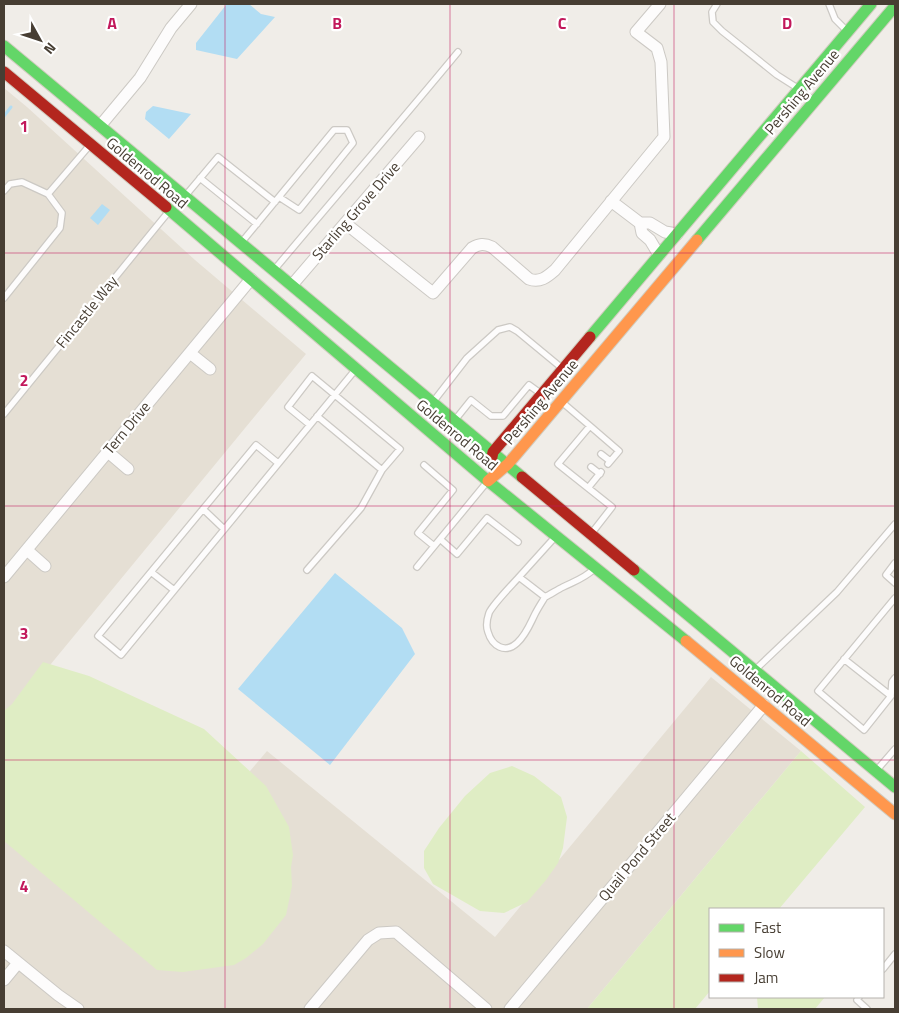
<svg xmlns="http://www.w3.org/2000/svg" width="899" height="1013" viewBox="0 0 899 1013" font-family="'Titillium Web',sans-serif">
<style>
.residential{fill:#e5dfd4}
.green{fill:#dfedc4}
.water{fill:#b2ddf3}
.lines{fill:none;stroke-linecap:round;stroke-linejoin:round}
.stream{stroke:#b2ddf3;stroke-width:3}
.lane-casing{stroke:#ccc9c4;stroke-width:8}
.street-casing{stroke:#ccc9c4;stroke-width:13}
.fast-casing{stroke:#d1ccbf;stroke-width:13}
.slow-casing{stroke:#d1ccbf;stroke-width:13}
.jam-casing{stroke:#d1ccbf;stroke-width:13}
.lane{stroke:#fdfcfc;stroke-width:5.5}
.street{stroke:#fdfcfc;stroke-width:11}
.fast{stroke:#63d668;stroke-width:11}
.slow{stroke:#ff974d;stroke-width:11}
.jam{stroke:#b3261e;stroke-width:11}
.grid{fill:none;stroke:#c2185b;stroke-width:1;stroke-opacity:0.55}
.labels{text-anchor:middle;stroke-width:4.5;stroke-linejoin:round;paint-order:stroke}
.street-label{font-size:15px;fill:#473e33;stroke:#fff}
.grid-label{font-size:16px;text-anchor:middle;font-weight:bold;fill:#c2185b;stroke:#fff;stroke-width:4.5;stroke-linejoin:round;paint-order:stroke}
</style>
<rect width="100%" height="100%" fill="#f0ede8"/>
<path class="residential" d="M4,88L27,107L195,260L306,354L4,721Z
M711,677L801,751L587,1009H4V829L119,926L267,751L495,937Z"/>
<path class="green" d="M43,662L89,676L204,729L266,786L289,827L293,855L291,867L292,886L286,915L263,944L246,958L234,965L183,972L157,970L4,841V711L12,704Z
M801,751L865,807L779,909H710V991L695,1009H587Z
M512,766L534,776L561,797L567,817L563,848L558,863L546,880L527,902L504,913L480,911L433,884L424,868V851L439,828L465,796L490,773Z
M757,997H825L815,1009H758Z"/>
<path class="water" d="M228,4H249L261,14L275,17L237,59L196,50V43L226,5Z
M153,106L191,114L169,139L145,119L146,112Z
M102,204L110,210L98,225L90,218Z
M335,573L402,628L415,654L330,765L238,689Z"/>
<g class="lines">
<path class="stream" d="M4,116L11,107"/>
<g class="lane-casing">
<path id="lane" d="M717,4L712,12L713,22L722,31L777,75L799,89L814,101
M829,4L835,19L847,31
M200,178L257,224
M4,191L10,184L22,182L48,194L62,213L60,228L4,298
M48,194L90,145
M186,195L218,157L275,202
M241,243L334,130H347L353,143L299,210L279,197
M274,270C335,197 397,126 458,52
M433,402L467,358L498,330L510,327L517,331L563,369
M563,403L590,426L558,464L612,507L591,534
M4,414L170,210
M455,420L471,400L491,416H503L529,385L540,393
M310,425L288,407L312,376L400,449L382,470L317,416
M590,426L619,451L608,464
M601,454L610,461
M278,463L256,445L98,636L121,655L356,369
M424,465L453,490L418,533L434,546
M591,467L600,474
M588,488L601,472
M203,509L224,529
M556,536L519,577L545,597C551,594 557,590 563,587C575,581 585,578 594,569
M440,539L457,554L487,518L518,542
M895,563L886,575L895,583
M417,567L487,482
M307,570L361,508L382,470
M151,572L174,590
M519,577C512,585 493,604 489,613C487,619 486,627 488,632C492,646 505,654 517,643C526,635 530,624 535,614C538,608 542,602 545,597
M895,598L818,691L864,730L891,696L892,682L895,678
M844,659L891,696
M755,670L837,592L895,524
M876,771L895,749
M883,969L895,954
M859,997L857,1000L867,1009"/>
</g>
<g class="street-casing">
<path id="street" d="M100,126L140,78L171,28L191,4
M611,201L640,223
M345,223L433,293L472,248C479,244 484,243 492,247L529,279C540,283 547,277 555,270L664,137L661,62L657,48L636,32L660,4
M659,255L650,240L642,233L640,223H650L665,232L677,234
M292,285L419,137
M190,353L210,369
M108,452L128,469
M27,550L45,566
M4,577L251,279
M4,951L58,995L78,1009
M4,980L18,963
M310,1009L368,940L379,933L396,932L486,1009
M510,1009L764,705"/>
</g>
<g class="fast-casing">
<path id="fast" d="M4,46L522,477
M166,207L488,481L686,641
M697,240L895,6
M590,337L871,4
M634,570L895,787"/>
</g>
<g class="slow-casing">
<path id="slow" d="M488,481L508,464L697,240
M686,641L895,814"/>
</g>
<g class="jam-casing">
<path id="jam" d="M4,72L166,207
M491,462L493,452L590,337
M522,477L634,570"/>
</g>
<use href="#lane" class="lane"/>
<use href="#street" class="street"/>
<use href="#fast" class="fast"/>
<use href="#slow" class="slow"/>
<use href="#jam" class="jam"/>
</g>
<path class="grid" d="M225,4V1009M450,4V1009M674,4V1009M4,253H895M4,506H895M4,760H895"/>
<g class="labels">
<g class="street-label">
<text transform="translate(802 92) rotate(-50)" y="5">Pershing Avenue</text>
<text transform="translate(147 173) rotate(40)" y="5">Goldenrod Road</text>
<text transform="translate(356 211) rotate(-49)" y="5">Starling Grove Drive</text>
<text transform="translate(87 312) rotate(-51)" y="5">Fincastle Way</text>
<text transform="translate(541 402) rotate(-50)" y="5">Pershing Avenue</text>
<text transform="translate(127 428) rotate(-50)" y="5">Tern Drive</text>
<text transform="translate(457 435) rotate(40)" y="5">Goldenrod Road</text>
<text transform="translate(770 691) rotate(40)" y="5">Goldenrod Road</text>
<text transform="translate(637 857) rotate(-50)" y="5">Quail Pond Street</text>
</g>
</g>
<g class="grid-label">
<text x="112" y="29">A</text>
<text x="337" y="29">B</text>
<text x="562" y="29">C</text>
<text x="787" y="29">D</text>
<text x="24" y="132">1</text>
<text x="24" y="386">2</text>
<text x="24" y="639">3</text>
<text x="24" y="892">4</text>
</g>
<rect width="899" height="1013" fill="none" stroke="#473e33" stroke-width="10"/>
<rect x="709" y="908" width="175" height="90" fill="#ffffff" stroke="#b5b2ad"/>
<rect x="719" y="924" width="25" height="8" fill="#63d668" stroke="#b5b2ad"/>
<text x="754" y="933" font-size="15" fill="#473e33">Fast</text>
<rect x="719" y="949" width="25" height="8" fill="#ff974d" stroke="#b5b2ad"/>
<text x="754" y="958" font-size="15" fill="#473e33">Slow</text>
<rect x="719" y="974" width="25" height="8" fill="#b3261e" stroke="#b5b2ad"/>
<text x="754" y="983" font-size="15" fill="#473e33">Jam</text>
<g transform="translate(40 40) rotate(130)" stroke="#ffffff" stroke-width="4" paint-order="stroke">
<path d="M0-4L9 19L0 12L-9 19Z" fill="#473e33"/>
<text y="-8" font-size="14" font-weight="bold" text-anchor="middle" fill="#473e33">N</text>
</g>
</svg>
